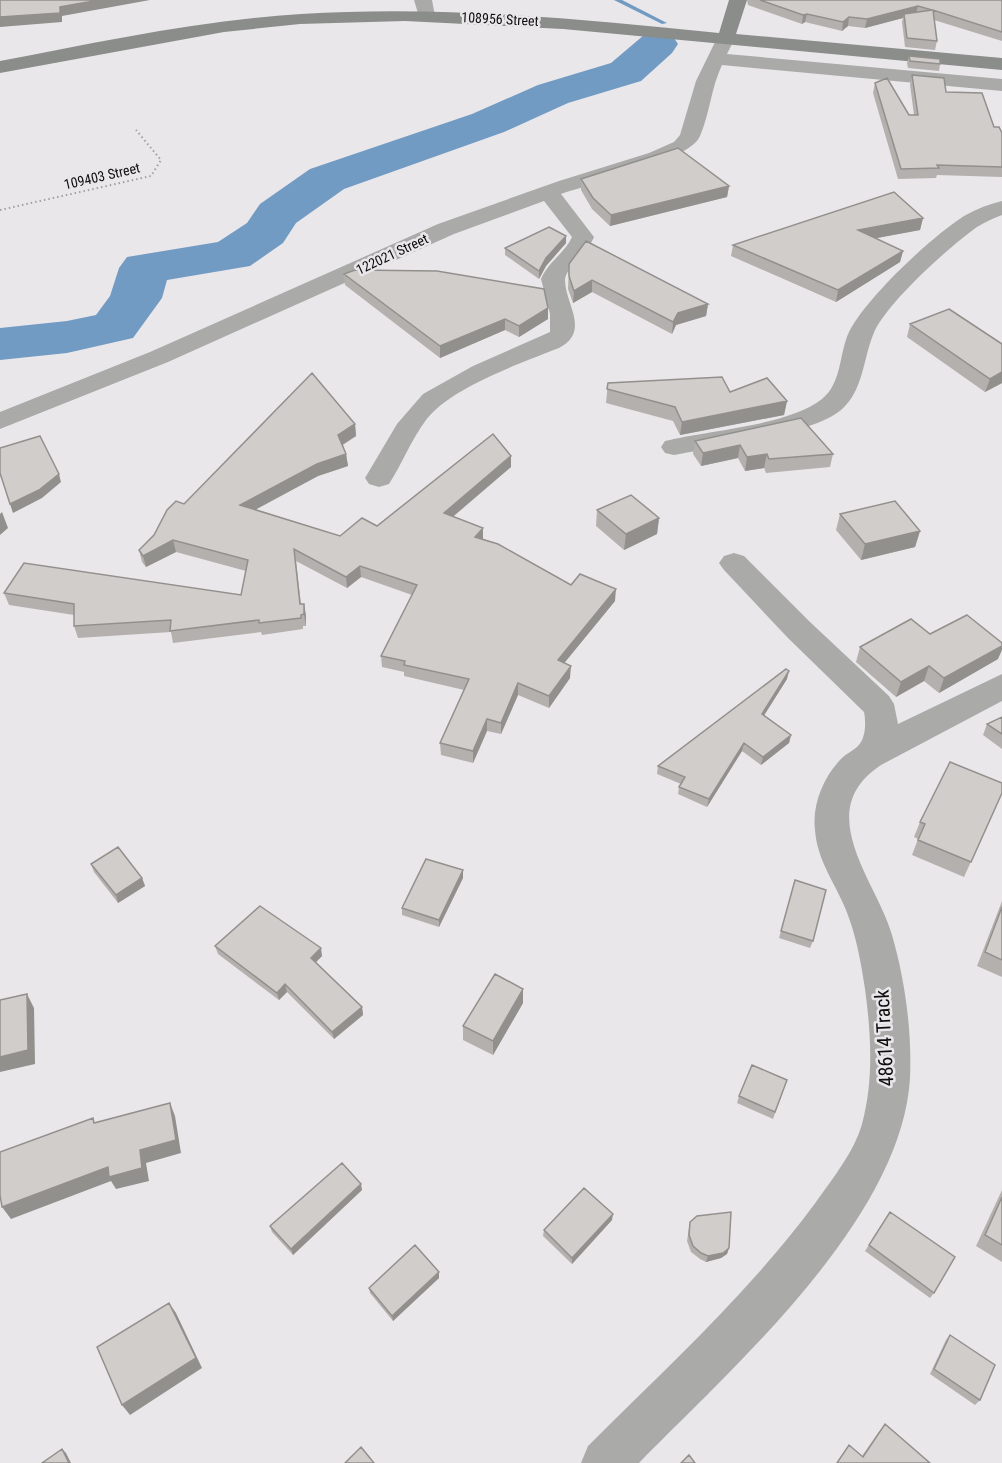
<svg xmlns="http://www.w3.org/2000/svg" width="1002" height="1463" viewBox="0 0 1002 1463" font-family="'Roboto Condensed',sans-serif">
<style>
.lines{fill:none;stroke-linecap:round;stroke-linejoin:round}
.stream{fill:#719bc3;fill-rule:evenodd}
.river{fill:#719bc3;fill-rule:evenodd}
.path{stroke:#a19fa2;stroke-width:2;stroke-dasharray:1.5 3;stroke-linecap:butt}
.street{fill:#aaaba9;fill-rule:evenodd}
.secondary{fill:#8b8d8b;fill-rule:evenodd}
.wall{fill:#b4b0ae}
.shaded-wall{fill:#92908d}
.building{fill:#d1cdca;stroke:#92908d;stroke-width:1.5}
.labels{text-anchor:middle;stroke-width:5;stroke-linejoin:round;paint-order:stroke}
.far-street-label{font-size:14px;fill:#0f0e0f;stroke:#eae7eb}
.near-street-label{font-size:20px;fill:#0f0e0f;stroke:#eae7eb}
</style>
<rect width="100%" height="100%" fill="#eae7eb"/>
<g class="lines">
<path class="stream" d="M614,0H622L667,23L662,24Z"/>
<path class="river" d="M658,32L672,35L678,44L672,53L641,81L568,103L504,132L344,189L296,223L283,243L250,266L167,280L162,298L133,338L67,353L0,360V328L67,321L96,315L110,296L119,268L127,257L218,242L247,223L260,204L310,169L472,114L538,85L611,63L644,35Z"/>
<path class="path" d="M0,210L151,176L161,160L136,130"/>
<path class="street" d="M414,0H432L435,16L432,20H420Z
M726,33L732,34L735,38L727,54L1002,79V91L722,65C711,88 710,113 700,136C690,161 589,184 561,194L594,237C589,251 565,268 565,280C565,304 591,331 559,348C521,363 450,388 426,420C411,440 402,464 389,484L379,487L369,484L365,478L397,424L423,394L473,366L550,332V314L541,279C548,262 565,253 572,237L544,201L454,234L168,362L0,429V412L150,352L438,224L559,181L649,153L674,142L680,135L696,81L717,38L720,34Z
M1002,201V215C994,218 985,222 977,227C950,246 884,305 873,335C863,360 863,391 841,410C811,435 714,447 674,455L665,453L661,447L665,441C708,430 788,426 822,399C842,383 839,353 849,332C866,298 931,237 964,216C976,209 989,204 1002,201Z
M734,553L744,556L810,622L889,696L894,704L898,724L1002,674V701L881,765C811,811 876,880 892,935C905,980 912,1030 910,1078C902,1219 733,1367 639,1463H581L588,1446C667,1367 750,1292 816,1202C833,1178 854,1152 862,1124C874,1080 871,1033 865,989C861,962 856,935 846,910C835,883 817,860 815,830C812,805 823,778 840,760C845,754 853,751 858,746C866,738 866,722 864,712L788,638L724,570L719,563L724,556Z"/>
<path class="secondary" d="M729,0H747L736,34L1002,58V70L563,29L405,21L300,24L224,32L0,73V61C99,42 200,20 301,14C441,5 580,19 719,33Z"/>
</g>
<path class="wall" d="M747,0H1002V41L934,20L937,41L935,50L905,47L902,22L903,18L865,28L848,26L842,31L805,22L802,24L748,5Z
M909,56L940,64L939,71L908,68L907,63Z
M912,75L946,92L1002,133V177L937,175L936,178L898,179L873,93L875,83L909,115H914L910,85Z
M581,179L729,186L727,197L610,226L592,209L581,190Z
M923,218L920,230L876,238L903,251L900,262L836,302L731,256L733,245Z
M566,243L546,266L539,279L505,255V248Z
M569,264L708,304L706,316L676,325L672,334L592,292L573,303L568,289Z
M344,274L548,308V319L519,337L505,330L440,358L345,285Z
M910,324L1002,344V383L985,392L907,337Z
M608,383L730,392L787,401L784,415L680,435L673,421L606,403Z
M355,424L356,436L343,445L346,454L348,466L318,476L255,509L340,536L377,526L511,456V467L454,516L483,539L571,585L615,601L564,663L570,678L549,708L518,695L501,734L487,731L473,763L441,755L440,743L464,690L404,676V672L382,667L381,656L412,595L361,577L347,588L296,561L301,604H304L306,616V626H303V629L262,635L261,632L173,643L171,632L78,638L74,626V615L9,605L4,593L241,595L246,571L176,552L146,567L142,562L139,550L184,504Z
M695,441L833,454L830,467L766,473L764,468L745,471L738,458L701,466L693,454Z
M597,510L659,518L657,534L624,550L596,526Z
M840,514L920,531L915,547L861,560L836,530Z
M930,634L998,659L939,693L924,681L896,697L856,662L860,647Z
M787,679L764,715L791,735L789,743L761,765L742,751L707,807L678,794L679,787L681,784L657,774L658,766Z
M1002,717V749L983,735L987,724Z
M1002,793L964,877L912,855L918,839L914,837L920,822Z
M91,864L142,878L145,886L118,903L94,872Z
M463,878L439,927L402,915V908Z
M795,880L813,941L810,948L779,938Z
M1002,901V977L977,966Z
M215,946L322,956L316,962L362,1007L363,1015L334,1039L287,992L279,1000L218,954Z
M523,1003L493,1055L463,1040V1026Z
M787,1080L773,1119L737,1103L739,1096Z
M362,1190L293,1255L272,1232L270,1226Z
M1002,1190V1262L976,1246Z
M890,1212L934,1293L930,1298L865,1251Z
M612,1220L572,1264L543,1236L544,1230Z
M690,1222L729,1248L727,1254L721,1258L706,1262L700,1259L691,1252L687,1241Z
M439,1272V1278L393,1321L370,1293L369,1288Z
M950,1335L980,1400L975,1405L930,1374L946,1340Z
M885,1424L930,1463H836L849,1445L862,1456L878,1433Z"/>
<path class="shaded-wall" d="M99,0H150L62,16V22L0,27V17Z
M918,6L916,14H904L903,18L865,28L867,19Z
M807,14L805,22L802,24L803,15Z
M849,17L848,26L842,31L843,22Z
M729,186L727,197L610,226L611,215Z
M923,218L920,230L856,242L858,230Z
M566,236V243L546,266L539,279V271L546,258Z
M903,251L900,262L836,302L838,290Z
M592,280V292L573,303L574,291Z
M708,304L706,316L676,325L672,334L673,322L678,313Z
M548,308V319L519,337V326Z
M505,319V330L440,358V346Z
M1002,372V383L985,392L990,379Z
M787,401L784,415L680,435L682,422Z
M355,424L356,436L340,446L338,435Z
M740,445L738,458L701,466L703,453Z
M346,454L348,466L318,476L242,517L240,505L317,464Z
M767,454L764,468L745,471L747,457Z
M511,456V467L444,524V513Z
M59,474L61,482L42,498L13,513L10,504Z
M2,512L8,528L0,535V514Z
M659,518L657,534L624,550L626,534Z
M483,528V539L475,537Z
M920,531L915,547L861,560L865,544Z
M173,540L176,552L146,567L143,556Z
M360,566L361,577L347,588L346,577Z
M616,589L615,601L557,672L558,660Z
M304,604L306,616V626L304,614Z
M1002,646V650L998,659L939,693L944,678Z
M571,666L570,678L549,708V696Z
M929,666L924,681L896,697L901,682Z
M789,671L787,679L760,722L762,714Z
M518,683V695L501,734V723Z
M487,719V731L473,763V751Z
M791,735L789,743L761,765L763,757Z
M744,743L742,751L707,807L709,799Z
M463,870V878L439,927V920Z
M142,878L145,886L118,903L116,895Z
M321,948L322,956L313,965L311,958Z
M285,984L287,992L279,1000L277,993Z
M523,989V1003L493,1055V1041Z
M27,994L34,1008L35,1064L0,1072V1057Z
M362,1007L363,1015L334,1039L332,1032Z
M170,1103L175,1116L181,1153L146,1163L149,1181L116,1189L111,1181L11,1219L2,1207L140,1150Z
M361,1184L362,1190L293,1255L291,1249Z
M613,1214L612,1220L572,1264V1258Z
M729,1248L727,1254L721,1258L706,1262L708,1256Z
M439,1272V1278L393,1321L392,1316Z
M169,1303L176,1313L202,1368L130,1415L122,1405Z
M62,1449L66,1453L71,1463H69Z"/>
<path class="building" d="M0,0H99L60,7V13L0,17Z
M760,0H1002V32L933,10L937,41L907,38L904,14L932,10L918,6L867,19L849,17L843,22L807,14L803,15Z
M909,56L940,59V64L910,61Z
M912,75L944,78L946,92L982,93L994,127H999L1002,133V167L937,165L939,168L901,169L875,83L887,78L909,115H918Z
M678,148L729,186L611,215L593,198L581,179Z
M894,192L923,218L858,230L903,251L838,290L733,245Z
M549,227L566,236L546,258L539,271L505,248Z
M586,241L708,304L678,313L673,322L592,280L574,291L569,276V264Z
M355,270L437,271L544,289L548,308L519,326L505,319L440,346L344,274Z
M949,309L1002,344V372L990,379L910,324Z
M312,373L355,424L338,435L346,454L317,464L240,505L340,536L362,518L377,526L493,434L511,456L444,513L483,528L475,537L498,544L571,585L580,574L616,589L558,660L571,666L549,696L518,683L501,723L487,719L473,751L440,743L469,679L404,665L405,661L381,656L417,585L360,566L346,577L294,549L300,604H304V614L301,615V618L259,623V620L170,631L171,620L74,626V604L4,593L24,563L241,595L248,560L173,540L143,556L139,550L154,535L167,510L176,501L184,504Z
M722,377L730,392L767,378L787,401L682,422L675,407L607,389L608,383Z
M801,418L833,454L769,459L767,454L747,457L740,445L703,453L695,441Z
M40,436L59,474L39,490L10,504L0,473V448Z
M631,495L659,518L626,534L597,510Z
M895,501L920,531L865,544L840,514Z
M967,615L1002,643V646L944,678L929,666L901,682L860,647L911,619L930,634Z
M786,669L789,671L762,714L791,735L763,757L744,743L709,799L679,787L685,777L658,766Z
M1002,717V734L987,724Z
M950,762L1002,783V793L971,862L918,840L925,824L920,822Z
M118,847L142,878L116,895L91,864Z
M426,859L463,870L439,920L402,908Z
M795,880L826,890L813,941L781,931Z
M260,906L321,948L311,958L362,1007L332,1032L285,984L277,993L215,946Z
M1002,907V960L985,952Z
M495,974L523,989L493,1041L463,1026Z
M27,994L28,1050L0,1057V1000Z
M752,1065L787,1080L775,1112L739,1096Z
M170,1103L176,1140L140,1150L142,1168L109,1177L108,1167L2,1207L0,1195V1152L93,1118L94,1123Z
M342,1163L361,1184L291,1249L270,1226Z
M584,1188L613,1214L572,1258L544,1230Z
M1002,1197V1245L985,1235Z
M731,1212L729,1248L723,1253L708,1256L701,1253L693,1246L689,1235L690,1222L697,1216Z
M890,1212L955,1257L934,1293L869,1245Z
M415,1245L439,1272L392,1316L369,1288Z
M169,1303L196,1358L122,1405L97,1347Z
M950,1335L995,1365L980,1400L934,1369Z
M885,1424L930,1463H837L849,1445L863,1457Z
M361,1447L374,1463H345Z
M62,1449L69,1463H42Z
M689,1455L695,1463H681Z"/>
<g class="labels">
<g class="far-street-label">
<text transform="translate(500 19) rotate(3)" y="5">108956 Street</text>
<text transform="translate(102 176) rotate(-13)" y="5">109403 Street</text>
<text transform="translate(392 254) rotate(-25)" y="5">122021 Street</text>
</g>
<g class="near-street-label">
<text transform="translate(884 1038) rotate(-93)" y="7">48614 Track</text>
</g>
</g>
</svg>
